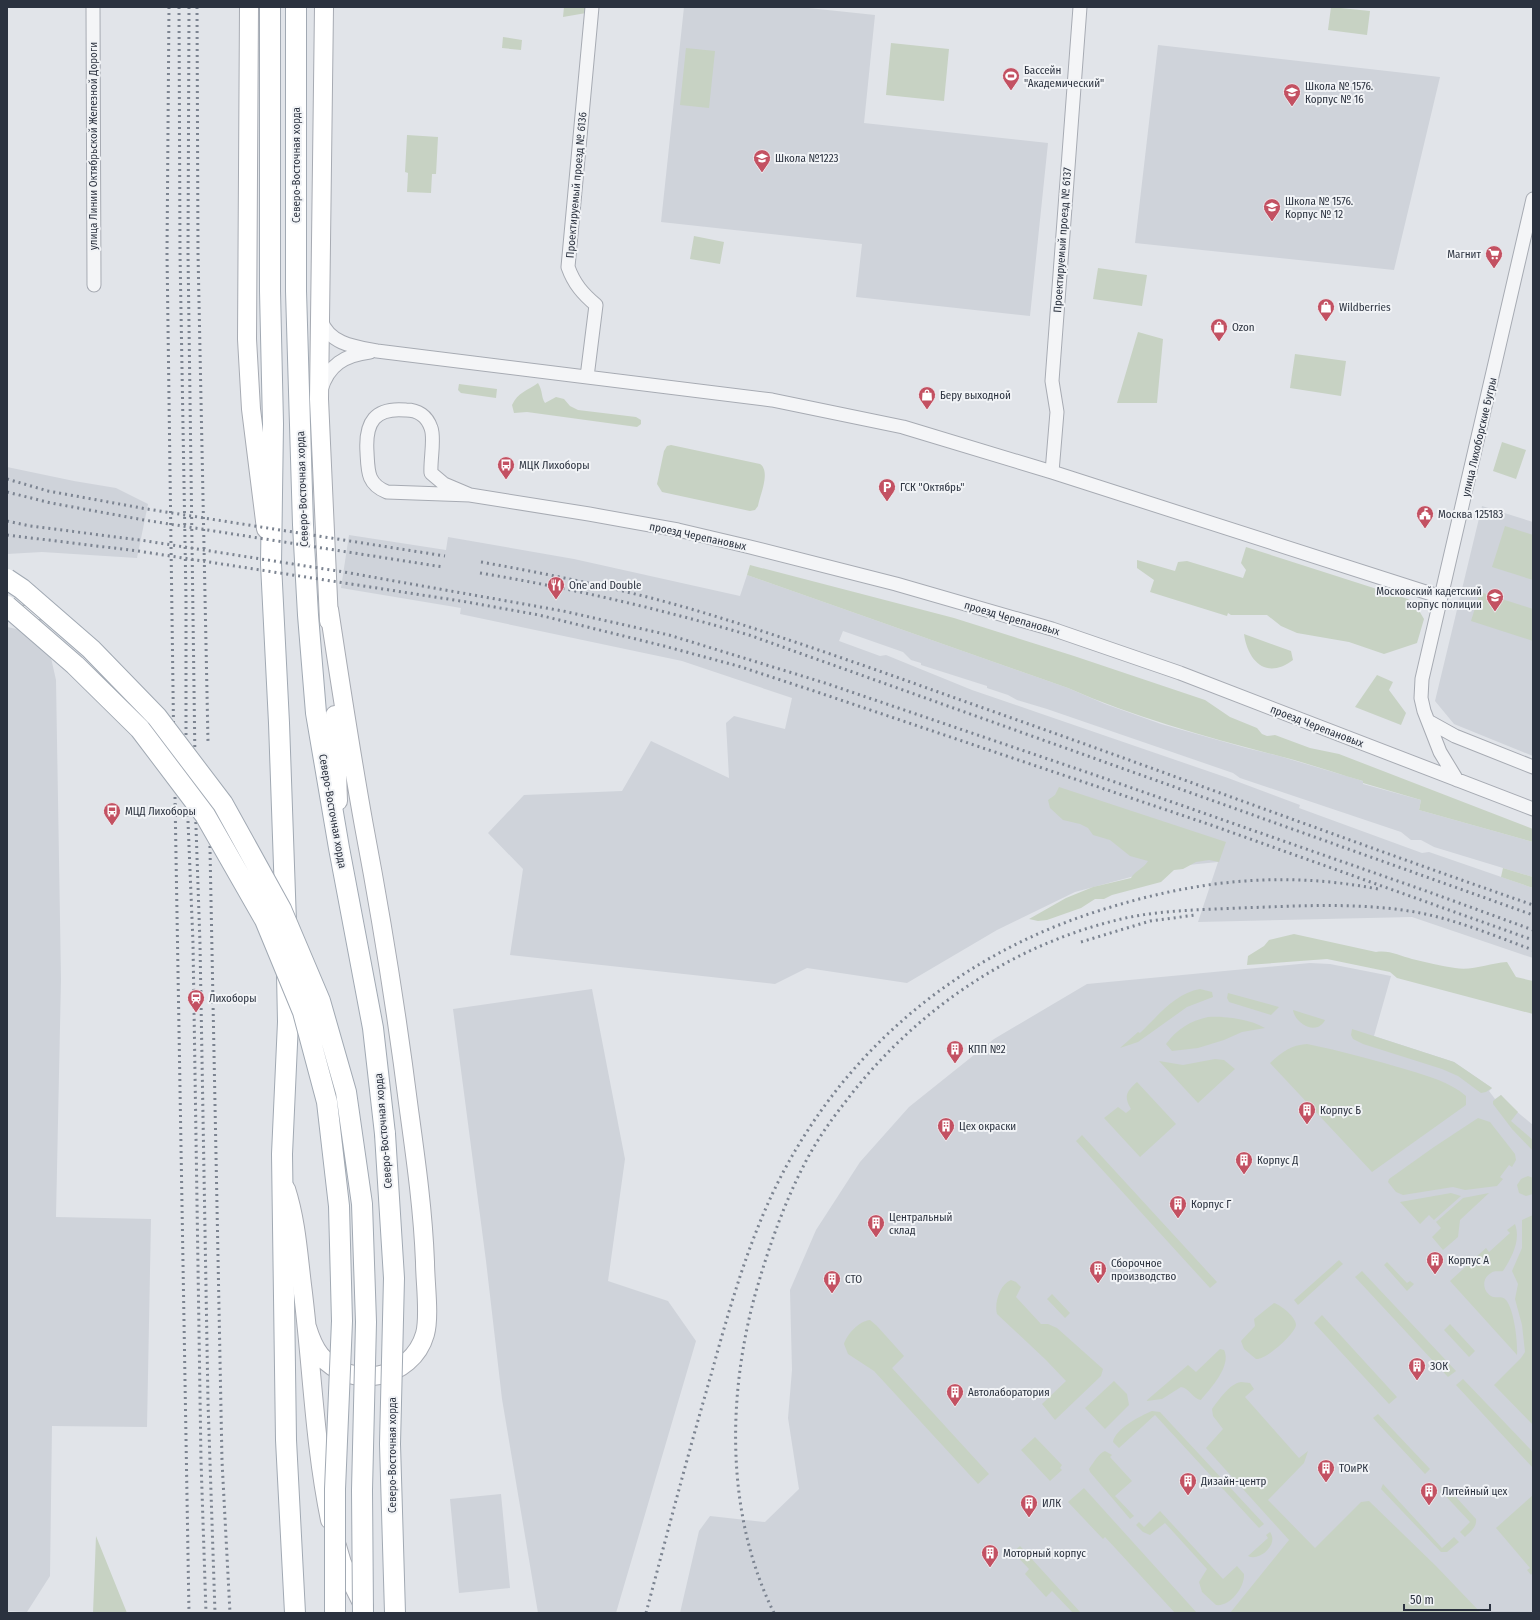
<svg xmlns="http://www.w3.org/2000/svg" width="1540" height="1620" viewBox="0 0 1540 1620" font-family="'Fira Sans Condensed',sans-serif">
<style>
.built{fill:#cfd3da}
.green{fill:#c7d2c3}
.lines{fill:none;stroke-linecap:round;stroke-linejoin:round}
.street-casing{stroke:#a7abb3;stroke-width:15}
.secondary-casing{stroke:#a7abb3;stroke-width:20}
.primary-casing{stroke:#a1a9b3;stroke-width:22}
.street{stroke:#f4f5f7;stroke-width:13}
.secondary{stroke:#fff;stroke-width:18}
.primary{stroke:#fff;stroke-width:20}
.rail{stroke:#7c8491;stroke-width:3;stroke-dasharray:2 4;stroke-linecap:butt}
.primary-bridge-casing{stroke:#a1a9b3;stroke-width:22;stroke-linecap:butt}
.primary-bridge{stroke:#fff;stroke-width:20}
.labels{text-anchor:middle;stroke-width:4;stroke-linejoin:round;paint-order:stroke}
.poi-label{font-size:11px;fill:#2b323f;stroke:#f1f3f6;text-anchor:start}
.street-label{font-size:11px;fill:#2b323f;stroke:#f1f3f6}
</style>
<rect width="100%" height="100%" fill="#e1e4e9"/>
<path class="built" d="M684,7H799L875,15L864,123L1048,143L1030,316L856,297L862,244L661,222Z
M1158,45L1440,77L1394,270L1135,243Z
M7,467L74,481L116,488L148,504L137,558L42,552L7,554Z
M1482,506L1533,522V756L1454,724L1435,701Z
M349,535L446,550L448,537L574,559L740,596L747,575L1068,688L1105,704L1161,724L1246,748L1279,756L1363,781V784L1421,800L1419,810L1533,842V877L1434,847L1421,840H1411L1401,832L1240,778L1233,773L1047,709L1017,700L1008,695L987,688V686L921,665V663L911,660L903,652L843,631L839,641L880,656L886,655L972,690L1039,713L1228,778L1300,805L1299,808L1422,853L1429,852L1533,888V958L1412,917L1198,922L1218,862L1168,867L1075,892L997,930L907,983L807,968L775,984L510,955L523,869L488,833L524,795L622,791L651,741L729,778L726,723L734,716L785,729L792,698L682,661L460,614L461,608L341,588Z
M7,627L26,631L49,649L56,680L61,979L56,1217L151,1219L147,1427L52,1426L50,1576L27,1612L7,1611Z
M1310,963L1330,964L1391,976L1374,1036L1454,1062L1492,1088L1489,1091L1495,1099L1501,1095L1509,1105L1533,1125V1613H680L699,1531L710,1516L765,1522L799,1489L788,1418L792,1370L790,1290L816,1230L860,1162L909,1107L994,1039L1087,984Z
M592,989L625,1159L608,1281L668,1301L696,1341L616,1613H538L502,1399L486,1261L453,1009Z
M501,1494L510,1588L459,1593L450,1499Z"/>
<path class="green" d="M564,7H587L586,13L563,17Z
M1331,7L1370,11L1367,35L1328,30Z
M503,37L522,40L521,50L502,48Z
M891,43L949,49L944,101L886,95Z
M686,48L715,51L709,108L680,105Z
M407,135L438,137L436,174H432L431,193L407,192L408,173L405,172Z
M694,236L724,242L720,264L690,259Z
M1098,268L1147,275L1142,306L1093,299Z
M1138,332L1163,339L1157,403H1117Z
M1295,354L1346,361L1341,396L1290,388Z
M538,383C543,391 541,397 545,403L556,397L564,399L570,406L578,410L636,417L641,420V424L637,427L527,412L514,413L512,405C518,392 527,391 538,383Z
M459,384L497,389L496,398L461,393L458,390Z
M1502,442L1526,450L1516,479L1493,471Z
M671,445L760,464C771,471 760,495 758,506L755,510L750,511L662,492L657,484L664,451L667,446Z
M1505,526L1533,535V580L1492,567Z
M1246,547L1408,599L1415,604L1424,619L1417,643L1384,654L1349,642L1297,633L1281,626L1267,615H1231L1228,613L1227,616L1150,592L1154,580L1137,568V560L1175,571L1178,562L1187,561L1243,578L1246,570L1241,563Z
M750,565L954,618L1074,656L1205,700L1230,717L1257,728L1262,734L1267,736L1275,735L1310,748L1339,754L1533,829V842L1419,810L1421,800L1363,783V781C1335,773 1307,763 1279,756C1207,737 1136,718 1068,688L747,575Z
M1480,592L1533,609V641L1471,621Z
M1244,634L1291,651L1293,660C1267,680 1248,662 1244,634Z
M1377,675L1393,682L1389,690L1406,713L1401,725L1355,707Z
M1059,787L1226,842L1219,862L1209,860L1196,862L1183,869L1174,870L1161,882L1112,895L1104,899H1095L1081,908L1047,920L1038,921L1029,919L1066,898L1093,887L1131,878C1136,870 1143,869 1148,861L1130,856L1110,840L1093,835L1088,828L1080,824L1063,820L1050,808L1048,800L1055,795Z
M1503,868L1533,877V888L1501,877Z
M1294,934L1376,952C1390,950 1400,956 1412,959C1426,962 1441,966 1455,968C1473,971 1489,963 1507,962L1516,977L1533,981V1014L1397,978L1390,972L1327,959L1247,965L1248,956L1264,946L1269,940Z
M1200,989L1212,992L1213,997L1187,1007L1138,1042L1120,1048L1138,1032L1140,1033C1157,1017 1175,993 1200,989Z
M1228,993L1279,1007L1271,1015L1229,1002L1227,998Z
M1293,1010L1325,1020C1317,1036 1295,1024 1293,1010Z
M1208,1017C1226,1016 1249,1019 1265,1028L1242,1032L1224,1040L1198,1048L1172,1051L1166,1044C1177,1029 1190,1021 1208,1017Z
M1352,1029L1454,1062L1492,1088L1486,1092L1481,1093L1458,1076L1442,1069L1363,1044L1353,1039L1351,1035Z
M1307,1044C1341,1051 1375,1060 1408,1070C1428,1076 1450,1082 1466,1096V1105L1372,1172L1270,1063C1282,1052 1291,1045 1307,1044Z
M1215,1059L1224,1060L1235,1069L1198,1103L1159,1061L1183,1065Z
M1137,1082L1176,1124L1140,1157L1104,1118L1118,1107L1126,1113L1131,1109C1123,1096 1127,1091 1137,1082Z
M1501,1095L1518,1112L1511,1121L1533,1140V1151L1512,1129L1493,1104V1101Z
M1478,1118L1490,1122L1515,1154L1516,1160L1512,1167L1509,1165L1500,1177L1503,1179L1497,1186L1465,1190L1453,1187L1403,1195L1396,1192L1388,1182L1389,1179L1434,1147Z
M1082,1135L1217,1282L1210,1288L1076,1141Z
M1528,1176L1533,1178V1194L1526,1196L1519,1193L1517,1185L1521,1179Z
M1451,1193L1461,1196L1434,1220L1429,1215L1420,1224L1400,1202Z
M1489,1193L1460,1220L1458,1237L1443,1250L1432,1237L1441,1228L1436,1222L1463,1198Z
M1533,1215V1425L1494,1385L1521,1358L1525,1352L1522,1325L1515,1299L1518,1284L1512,1271L1522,1248V1220Z
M1515,1224C1521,1240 1512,1257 1503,1271C1499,1272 1495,1270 1491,1273C1482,1278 1482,1290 1491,1296C1496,1299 1502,1295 1506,1300C1514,1309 1518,1342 1517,1355L1450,1281L1486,1248L1489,1252L1510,1233L1507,1230Z
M1339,1260L1343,1264L1298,1305L1294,1300Z
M1387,1262L1407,1283L1410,1281L1414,1284L1407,1291L1384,1265Z
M1362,1271L1456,1371L1448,1377L1355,1277Z
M1011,1280L1016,1282L1021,1287L1016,1297L1041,1324H1048L1057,1328L1103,1369L1101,1376L1055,1420L1042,1404L1066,1381L1046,1360L997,1314C994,1303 1000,1284 1011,1280Z
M1052,1294L1070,1313L1065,1318L1047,1299Z
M1274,1303C1281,1305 1296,1317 1296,1325C1295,1334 1266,1360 1256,1359L1244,1349L1241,1341L1255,1326L1254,1319Z
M1322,1315L1397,1397L1389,1404L1314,1323Z
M870,1320L877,1326L904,1356L892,1368L989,1474L978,1484L874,1371L848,1354L844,1344C847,1334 859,1321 870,1320Z
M1450,1324L1475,1351L1469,1357L1444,1330Z
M1220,1349L1224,1350C1232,1366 1210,1389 1201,1400C1193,1399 1189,1388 1181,1387L1162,1399L1146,1401L1188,1365L1196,1372Z
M1463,1379L1531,1450L1533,1453V1468L1456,1385Z
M1114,1381L1127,1394L1129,1405L1105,1429L1085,1408Z
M1241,1382L1250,1383L1254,1389L1245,1397L1299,1458L1308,1451L1304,1463L1268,1500L1315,1548L1361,1502L1369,1501L1436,1566L1481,1613H1230L1289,1540L1206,1448L1223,1429L1213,1416L1212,1409C1219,1400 1229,1384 1241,1382Z
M1152,1411L1160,1412L1264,1524L1259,1528L1155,1415L1119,1448L1113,1442C1115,1429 1140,1416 1152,1411Z
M1378,1414L1430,1469L1425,1474L1373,1418Z
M1035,1437L1062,1465L1060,1468L1062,1470L1050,1481L1021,1450Z
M1105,1451L1112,1455L1110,1457L1132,1481L1115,1496L1134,1516L1130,1519L1090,1472L1089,1469C1094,1462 1098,1454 1105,1451Z
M1383,1484L1442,1548L1454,1537L1459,1542L1447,1552H1441L1381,1489Z
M1445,1485L1476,1519C1477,1527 1471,1531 1465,1537L1460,1532L1470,1522L1440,1490Z
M1084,1488L1197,1613H1175L1105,1537L1103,1539L1068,1502Z
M1533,1495V1572L1531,1575L1527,1570L1530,1568L1496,1528Z
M1160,1511L1223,1579L1237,1566L1244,1574C1245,1587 1230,1607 1216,1605L1202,1592L1199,1582L1207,1569L1165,1523L1150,1535L1143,1532L1136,1525L1139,1522L1144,1527Z
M1270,1532C1279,1544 1260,1562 1248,1556L1268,1538L1266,1535Z
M96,1536L127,1613H93Z
M1020,1546L1081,1613H1073L1052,1591L1046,1597L1025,1574L1029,1569L1013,1552Z"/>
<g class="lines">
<g class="street-casing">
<path id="street" d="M93,7L94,285
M321,320C329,344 355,347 377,351L772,400L903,427L1052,472L1441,597
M587,377L596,305C583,294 574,284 568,267L592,7
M321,390C328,365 345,355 370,352
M1052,472L1057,412L1052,381L1080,7
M470,495L444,484L431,473C430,461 435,438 431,428C427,416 418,410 406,410C375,407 365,422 367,452C368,471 367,484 387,492L470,495L589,514L678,530L746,546L896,584L1052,629L1180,673L1533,809
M12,612L48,613
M1428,721L1455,736L1533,767
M1457,780L1440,752L1424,711L1421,698L1422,679L1533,199"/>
</g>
<g class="secondary-casing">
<path id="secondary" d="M249,7L247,339L251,409L266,529
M324,7L319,399L329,621
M335,715L338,801
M286,1189C296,1220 298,1252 302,1285C312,1363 314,1442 330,1520
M307,1327C310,1337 314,1347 320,1355C350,1391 412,1380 425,1334C430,1316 425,1282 425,1262C423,1211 416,1161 409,1110C397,1015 382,921 364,826C351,754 340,682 329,609
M337,1546L342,1563L364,1607"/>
</g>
<g class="primary-casing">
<path id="primary" d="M270,7V291L273,424L271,564L279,723L286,923
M296,7V291L303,525L308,615L316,713L339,848L373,1028L385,1134
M287,973L288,1022L282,1154L286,1440L295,1613"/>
</g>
<use href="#street" class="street"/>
<use href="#secondary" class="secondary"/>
<use href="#primary" class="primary"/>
<path class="rail" d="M169,7L167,253L174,761
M179,7L180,253L186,599V761
M189,7L188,253L195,761
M197,7L198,253L208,742
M7,479L48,491L147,509L445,556
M7,492L51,503L144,520L443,567
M7,521L30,526L140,540L344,572L563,611L669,635L825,683L1092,774L1429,892L1533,930
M7,535L138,551L467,602L539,615L664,646L738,666L820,693L1211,825L1533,940
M481,562C554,575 627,590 698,611C791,639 882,672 972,704C1160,770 1346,840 1533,905
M480,573C571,588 660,609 749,635L1533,915
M175,797L189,1613
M187,797L193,943L201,1461L206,1613
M195,798L200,944L208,1402L215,1613
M209,798L222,1461L230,1613
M1081,942L1150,921L1196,915
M646,1613C667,1534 688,1454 711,1375C732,1299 754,1220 795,1151C863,1035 968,953 1095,912C1191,881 1279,870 1378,889
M774,1613C726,1516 727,1398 755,1295C768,1249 784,1203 806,1161C817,1140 831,1120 846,1101C913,1013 1007,947 1117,920C1157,910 1198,910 1240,908C1298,906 1358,902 1415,912C1455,919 1495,936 1533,950"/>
<g class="primary-bridge-casing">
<path id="primary-bridge" d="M7,579L22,589L91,649L157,717L223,804L281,909L320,1001L346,1092L362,1204L366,1322L362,1490L363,1613
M7,606L75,665L140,729L205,815L265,920L303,1012L327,1102L339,1206L342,1321L335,1489V1613
M385,1134L394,1278L390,1444L395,1613"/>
</g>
<use href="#primary-bridge" class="primary-bridge"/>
</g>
<defs>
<g id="stadium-pin" transform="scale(0.9)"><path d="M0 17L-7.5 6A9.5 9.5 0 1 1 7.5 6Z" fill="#c35162" stroke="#f1f3f6"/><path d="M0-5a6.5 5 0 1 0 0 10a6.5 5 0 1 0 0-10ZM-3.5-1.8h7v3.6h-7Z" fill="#fff"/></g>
<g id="school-pin" transform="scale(0.9)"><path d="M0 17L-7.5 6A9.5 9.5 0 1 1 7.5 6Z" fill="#c35162" stroke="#f1f3f6"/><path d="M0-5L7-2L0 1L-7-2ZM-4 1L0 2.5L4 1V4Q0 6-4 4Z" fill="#fff"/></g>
<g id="supermarket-pin" transform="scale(0.9)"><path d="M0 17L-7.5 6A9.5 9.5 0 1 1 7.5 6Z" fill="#c35162" stroke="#f1f3f6"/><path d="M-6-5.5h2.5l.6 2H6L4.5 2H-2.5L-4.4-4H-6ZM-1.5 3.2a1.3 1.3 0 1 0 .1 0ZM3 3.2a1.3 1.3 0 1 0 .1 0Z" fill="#fff"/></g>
<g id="shop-pin" transform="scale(0.9)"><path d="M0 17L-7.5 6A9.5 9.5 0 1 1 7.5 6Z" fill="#c35162" stroke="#f1f3f6"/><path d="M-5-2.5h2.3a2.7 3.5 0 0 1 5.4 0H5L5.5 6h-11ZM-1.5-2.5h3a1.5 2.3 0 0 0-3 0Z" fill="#fff"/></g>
<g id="bus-pin" transform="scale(0.9)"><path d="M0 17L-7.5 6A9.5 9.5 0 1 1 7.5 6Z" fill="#c35162" stroke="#f1f3f6"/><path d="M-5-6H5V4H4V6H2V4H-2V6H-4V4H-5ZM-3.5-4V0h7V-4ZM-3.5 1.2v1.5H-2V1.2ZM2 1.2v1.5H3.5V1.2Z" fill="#fff"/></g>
<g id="parking-pin" transform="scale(0.9)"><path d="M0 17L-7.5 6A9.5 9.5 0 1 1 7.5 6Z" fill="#c35162" stroke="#f1f3f6"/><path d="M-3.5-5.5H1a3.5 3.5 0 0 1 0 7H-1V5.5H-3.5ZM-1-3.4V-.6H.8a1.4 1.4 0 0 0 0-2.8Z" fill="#fff"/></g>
<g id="civic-pin" transform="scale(0.9)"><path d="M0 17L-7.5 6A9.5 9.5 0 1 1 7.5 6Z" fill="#c35162" stroke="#f1f3f6"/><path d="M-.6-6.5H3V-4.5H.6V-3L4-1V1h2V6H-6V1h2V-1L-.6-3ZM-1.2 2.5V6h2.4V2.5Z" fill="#fff"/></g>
<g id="restaurant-pin" transform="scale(0.9)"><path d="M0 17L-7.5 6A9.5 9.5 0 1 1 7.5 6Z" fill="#c35162" stroke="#f1f3f6"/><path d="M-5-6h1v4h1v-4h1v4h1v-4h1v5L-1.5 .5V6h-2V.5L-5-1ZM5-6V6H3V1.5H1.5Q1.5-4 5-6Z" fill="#fff"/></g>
<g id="station-pin" transform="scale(0.9)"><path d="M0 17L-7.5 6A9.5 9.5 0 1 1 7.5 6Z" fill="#c35162" stroke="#f1f3f6"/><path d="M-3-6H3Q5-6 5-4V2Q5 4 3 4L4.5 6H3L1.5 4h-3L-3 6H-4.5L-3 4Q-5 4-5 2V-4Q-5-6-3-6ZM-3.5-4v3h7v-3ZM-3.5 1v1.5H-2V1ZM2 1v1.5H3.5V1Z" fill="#fff"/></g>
<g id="building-pin" transform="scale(0.9)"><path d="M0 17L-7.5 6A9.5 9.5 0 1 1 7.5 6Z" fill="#c35162" stroke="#f1f3f6"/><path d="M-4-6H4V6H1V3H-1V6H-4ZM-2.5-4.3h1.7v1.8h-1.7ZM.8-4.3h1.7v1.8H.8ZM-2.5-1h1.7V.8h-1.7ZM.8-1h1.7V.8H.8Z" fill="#fff"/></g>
</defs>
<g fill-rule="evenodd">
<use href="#stadium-pin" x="1011" y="76"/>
<use href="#school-pin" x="1292" y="92"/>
<use href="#school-pin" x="762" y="158"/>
<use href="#school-pin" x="1272" y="207"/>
<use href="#supermarket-pin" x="1494" y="254"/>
<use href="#shop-pin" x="1326" y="307"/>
<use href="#shop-pin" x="1219" y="327"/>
<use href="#shop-pin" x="927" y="395"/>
<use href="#bus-pin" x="506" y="465"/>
<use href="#parking-pin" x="887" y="487"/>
<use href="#civic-pin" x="1425" y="514"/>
<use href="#restaurant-pin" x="556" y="585"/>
<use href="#school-pin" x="1495" y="597"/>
<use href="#bus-pin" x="112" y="811"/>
<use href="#station-pin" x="196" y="998"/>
<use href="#building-pin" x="955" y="1049"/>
<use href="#building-pin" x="1307" y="1110"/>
<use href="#building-pin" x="946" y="1126"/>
<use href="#building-pin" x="1244" y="1160"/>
<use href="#building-pin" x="1178" y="1204"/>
<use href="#building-pin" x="876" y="1223"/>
<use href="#building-pin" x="1435" y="1260"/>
<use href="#building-pin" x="1098" y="1269"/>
<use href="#building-pin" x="832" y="1279"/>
<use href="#building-pin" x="1417" y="1366"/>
<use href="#building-pin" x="955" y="1392"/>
<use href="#building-pin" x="1326" y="1468"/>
<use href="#building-pin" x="1188" y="1481"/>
<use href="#building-pin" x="1429" y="1491"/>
<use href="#building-pin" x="1029" y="1503"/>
<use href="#building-pin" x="990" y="1553"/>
</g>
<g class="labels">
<g class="poi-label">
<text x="1024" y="74">Бассейн<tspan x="1024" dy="13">"Академический"</tspan></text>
<text x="1305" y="90">Школа № 1576.<tspan x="1305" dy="13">Корпус № 16</tspan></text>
<text x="775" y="162">Школа №1223</text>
<text x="1285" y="205">Школа № 1576.<tspan x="1285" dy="13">Корпус № 12</tspan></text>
<text x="1481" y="258" text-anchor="end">Магнит</text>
<text x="1339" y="311">Wildberries</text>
<text x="1232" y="331">Ozon</text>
<text x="940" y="399">Беру выходной</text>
<text x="519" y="469">МЦК Лихоборы</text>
<text x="900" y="491">ГСК "Октябрь"</text>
<text x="1438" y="518">Москва 125183</text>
<text x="569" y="589">One and Double</text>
<text x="1482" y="595" text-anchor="end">Московский кадетский<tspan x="1482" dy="13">корпус полиции</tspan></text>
<text x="125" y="815">МЦД Лихоборы</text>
<text x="209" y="1002">Лихоборы</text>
<text x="968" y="1053">КПП №2</text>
<text x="1320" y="1114">Корпус Б</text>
<text x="959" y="1130">Цех окраски</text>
<text x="1257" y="1164">Корпус Д</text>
<text x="1191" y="1208">Корпус Г</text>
<text x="889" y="1221">Центральный<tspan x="889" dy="13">склад</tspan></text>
<text x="1448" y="1264">Корпус А</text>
<text x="1111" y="1267">Сборочное<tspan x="1111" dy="13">производство</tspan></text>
<text x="845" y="1283">СТО</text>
<text x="1430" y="1370">ЗОК</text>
<text x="968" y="1396">Автолаборатория</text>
<text x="1339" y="1472">ТОиРК</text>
<text x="1201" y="1485">Дизайн-центр</text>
<text x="1442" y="1495">Литейный цех</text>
<text x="1042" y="1507">ИЛК</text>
<text x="1003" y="1557">Моторный корпус</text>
</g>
<g class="street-label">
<text transform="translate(93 146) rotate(-90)" y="4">улица Линии Октябрьской Железной Дороги</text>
<text transform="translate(296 165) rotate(-90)" y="4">Северо-Восточная хорда</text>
<text transform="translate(576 185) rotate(-85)" y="4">Проектируемый проезд № 6136</text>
<text transform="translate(1062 240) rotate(-86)" y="4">Проектируемый проезд № 6137</text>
<text transform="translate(1479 437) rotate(-77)" y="4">улица Лихоборские Бугры</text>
<text transform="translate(302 489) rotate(-92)" y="4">Северо-Восточная хорда</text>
<text transform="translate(698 536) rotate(12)" y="4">проезд Черепановых</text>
<text transform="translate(1012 618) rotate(16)" y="4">проезд Черепановых</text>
<text transform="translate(1317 726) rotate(21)" y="4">проезд Черепановых</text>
<text transform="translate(333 811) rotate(80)" y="4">Северо-Восточная хорда</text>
<text transform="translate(383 1131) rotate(-95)" y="4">Северо-Восточная хорда</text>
<text transform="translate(392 1455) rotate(-90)" y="4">Северо-Восточная хорда</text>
</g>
</g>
<rect width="1540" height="1620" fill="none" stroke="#2b323f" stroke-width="16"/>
<path d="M1404 1604v6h86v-6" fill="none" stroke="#2b323f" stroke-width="2"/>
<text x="1410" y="1604" font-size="12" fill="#2b323f" stroke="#f1f3f6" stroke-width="3" paint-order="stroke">50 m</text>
</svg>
